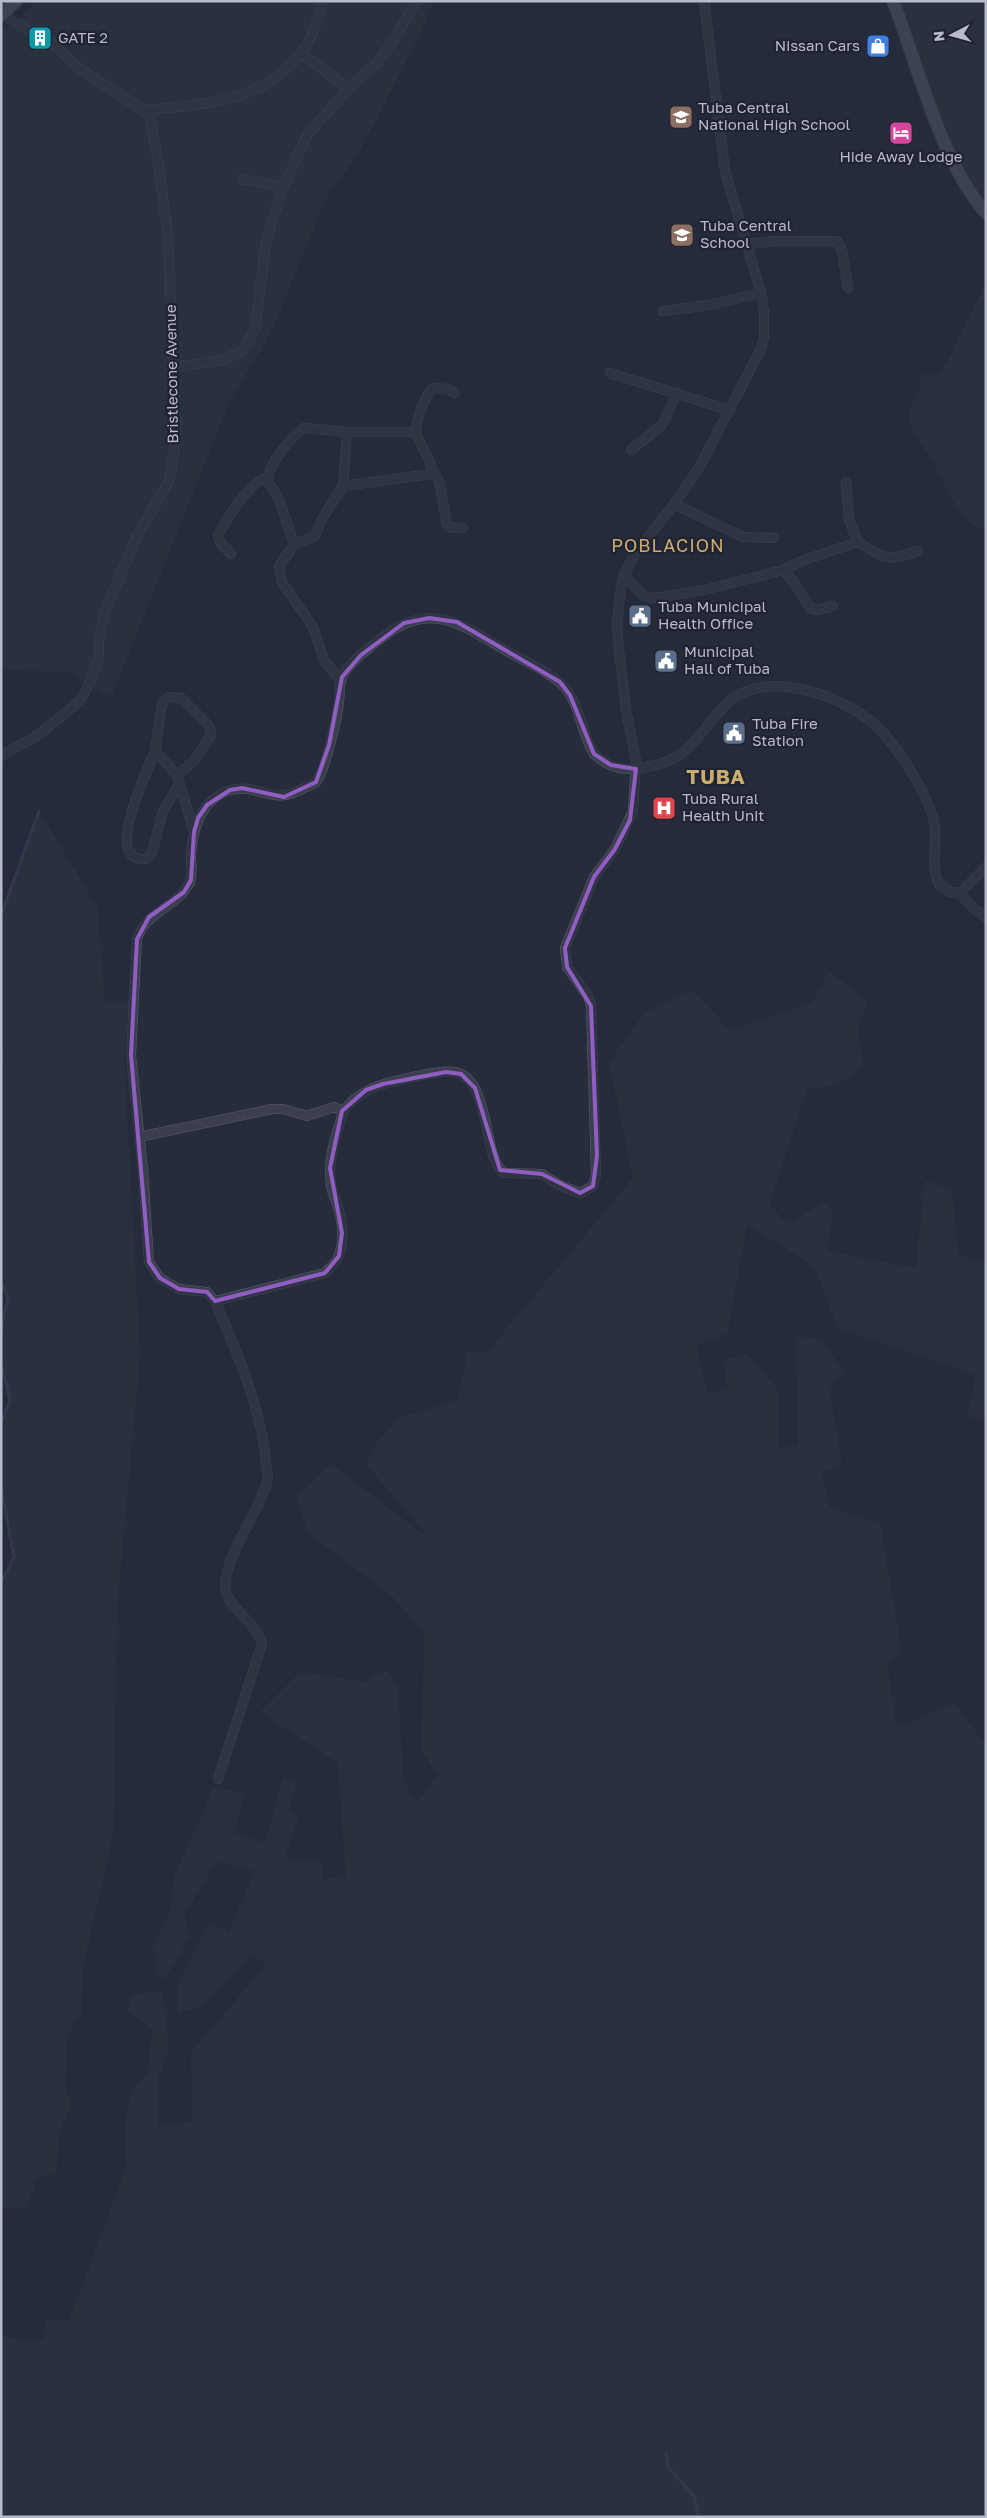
<svg xmlns="http://www.w3.org/2000/svg" width="987" height="2518" viewBox="0 0 987 2518" font-family="'Golos Text',sans-serif">
<style>
.green{fill:#2a393f}
.lines{fill:none;stroke-linecap:round;stroke-linejoin:round}
.stream{stroke:#3f4664;stroke-width:3}
.street-tunnel{stroke:#3d4152;stroke-width:9;stroke-dasharray:9 4.5;stroke-linecap:butt}
.street-casing{stroke:#595c6b;stroke-width:10}
.primary-casing{stroke:#444756;stroke-width:14}
.street{stroke:#3b3e4d;stroke-width:9}
.primary{stroke:#595d6d;stroke-width:12}
.marked{fill:none;stroke:#905ec2;stroke-width:4;stroke-linejoin:round}
.labels{text-anchor:middle;stroke-width:4.5;stroke-linejoin:round;paint-order:stroke}
.poi-label{font-size:15px;fill:#b7bac8;stroke:#202332;text-anchor:start}
.street-label{font-size:15px;fill:#b7bac8;stroke:#202332}
.quarter-label{font-size:18px;letter-spacing:1px;fill:#cbac6f;stroke:#202332}
.district-label{font-size:20px;font-weight:bold;letter-spacing:1px;fill:#cbac6f;stroke:#202332}
</style>
<rect width="100%" height="100%" fill="#272c3d"/>
<path class="green" d="M35,1H434L419,37L357,156L326,198L279,313L259,353L229,402L111,697L67,672L1,670V27L15,25Z
M897,1H986V200L962,171Z
M986,282V527L980,530L961,515L929,455L914,435L908,415L920,387V375H937L950,357Z
M39,811L97,906L105,1001H129L124,1060L140,1355L117,1606L113,1835L82,1971L81,2015L67,2035L65,2088L72,2104L59,2133L56,2174L38,2178L25,2209L1,2208V1583L14,1556L1,1487V1424L10,1400L1,1363V1332L8,1297L1,1282V916Z
M829,972L868,1001L858,1029L863,1068L836,1085L807,1089L769,1204L787,1224L823,1203L833,1209L827,1251L916,1268L925,1181L952,1189L958,1253L986,1265V1420L967,1416L976,1375L838,1328L814,1266L747,1224L727,1334L696,1346L708,1394L728,1390L723,1360L747,1354L778,1390L779,1448L798,1445L796,1336L822,1339L844,1374L828,1384L842,1467L821,1471L830,1508L880,1523L902,1652L887,1665L897,1728L954,1702L986,1745V2517H1V2336L43,2342L46,2319L69,2321L127,2166L125,2125L132,2089L147,2075L153,2029L126,2010L134,1994L162,1991L169,2048L158,2079V2125L192,2122L191,2053L266,1965L253,1955L205,2005L178,2013V1985L209,1922L229,1932L255,1871L216,1862L184,1915L190,1937L166,1977L157,1978L155,1942L171,1911L173,1880L214,1787L244,1794L234,1833L265,1843L283,1778L297,1782L288,1812L298,1817L285,1858L322,1862L323,1880L346,1876L338,1763L260,1712L300,1672L365,1682L387,1670L398,1687L403,1780L417,1802L437,1776L422,1750L424,1632L393,1597L308,1533L297,1496L331,1464L432,1541L366,1464L376,1444L399,1418L458,1400L468,1352L488,1351L633,1178L609,1062L643,1015L693,990L729,1030L811,1004Z"/>
<g class="lines">
<path class="stream" d="M1,916L39,811
M1,1044V1065
M1,1282L8,1297L1,1332
M1,1363L10,1400L1,1424
M1,1487L14,1557L1,1583
M666,2452L668,2467L694,2496L699,2517"/>
<path class="street-tunnel" d="M35,37L42,43"/>
<g class="street-casing">
<path id="street" d="M3,15L32,32L38,33
M301,53L349,89
M143,110C202,105 259,104 301,54C312,40 318,19 323,1
M242,179L283,187
M747,244L774,241H837L842,251L848,288
M663,311L709,305L761,293
M175,367L224,360L243,350L255,330L265,249L272,221L283,187L308,134L354,83L377,63L394,40L416,1
M610,373L729,410
M631,450L662,425L677,393
M432,468L439,481L447,524L449,527L463,528
M268,481C268,464 290,438 304,428L347,432H416
M846,482L849,520L858,542
M343,486L347,432
M674,504L743,537L774,538
M231,554L220,542L218,535C226,520 248,484 264,479C278,486 289,530 294,545
M783,570L794,582L810,608L817,610L833,606
M624,575L643,596L655,598L704,590L783,570L804,560L858,542C885,559 887,562 918,551
M341,681L324,660L313,627L282,582L279,566L294,545L315,536L321,521L343,486L431,474C434,461 420,447 417,434C414,424 425,394 433,388L447,389L455,393
M155,751C148,770 107,852 139,859C145,860 148,858 152,853L163,811L179,784
M1,756L35,737L62,716L80,700L88,687L99,657V639L104,614L136,538L169,481L172,467L176,430L168,237L158,161L150,118L143,110L79,68L46,38
M177,775L194,761L211,735L210,727L181,698L169,697L162,704L155,751L177,775L194,832
M960,893L974,909L986,917
M139,1137L272,1109H283L307,1116L334,1107L342,1111
M215,1301L325,1273C330,1268 337,1262 339,1255C345,1240 342,1221 338,1206C335,1199 332,1193 331,1185C328,1165 332,1147 338,1129C342,1117 342,1111 351,1102C370,1085 393,1081 417,1076C429,1074 443,1070 455,1072C493,1080 481,1160 505,1173L542,1174L561,1186L580,1193L593,1186L596,1175L591,1006L588,996L567,967L565,948L594,877L615,849L633,811L636,761L626,710L619,651L617,623L621,587L624,575L635,554L674,504L700,466L760,351L764,338V312L761,293L725,171L704,1
M218,1779L262,1644C257,1622 231,1612 226,1591C220,1563 260,1510 267,1482C269,1476 267,1469 266,1463C261,1406 237,1353 215,1301L207,1292L179,1289L170,1284L160,1278L149,1262L143,1170L131,1055L137,939C146,911 178,907 190,882C193,874 191,865 191,856C192,830 202,798 230,790C260,782 271,808 306,787C309,786 314,784 316,782C325,773 337,717 339,703C340,694 339,684 342,677C348,664 363,653 374,644C429,596 459,624 512,654C530,664 552,673 566,689C581,707 581,734 594,754C606,766 622,771 639,768C681,763 688,749 714,718C720,711 727,702 735,697C775,672 843,696 875,725C892,740 906,763 918,783C925,796 933,813 935,828C937,847 930,866 939,884L951,892L960,893L986,867"/>
</g>
<g class="primary-casing">
<path id="primary" d="M893,1C918,65 941,163 986,213
M1,15L16,1"/>
</g>
<use href="#street" class="street"/>
<use href="#primary" class="primary"/>
</g>
<path d="M0 0H987V2518H0ZM429,618L457,622L560,682L570,695L594,754L611,765L636,769L630,820L615,849L594,877L565,948L567,967L591,1006L597,1156L593,1186L580,1193L542,1174L500,1170L475,1088L461,1074L446,1072L383,1084L366,1090L342,1111L330,1168L342,1233L339,1256L325,1273L215,1301L207,1292L179,1289L160,1278L149,1262L131,1055L137,939L149,917L184,892L191,880L194,832L198,818L207,805L230,790L242,788L284,797L316,782L329,745L342,677L361,655L404,623Z" fill="#272c3d" fill-opacity=".55" fill-rule="evenodd"/>
<path class="marked" d="M429,618L457,622L560,682L570,695L594,754L611,765L636,769L630,820L615,849L594,877L565,948L567,967L591,1006L597,1156L593,1186L580,1193L542,1174L500,1170L475,1088L461,1074L446,1072L383,1084L366,1090L342,1111L330,1168L342,1233L339,1256L325,1273L215,1301L207,1292L179,1289L160,1278L149,1262L131,1055L137,939L149,917L184,892L191,880L194,832L198,818L207,805L230,790L242,788L284,797L316,782L329,745L342,677L361,655L404,623Z"/>
<defs>
<g id="building-square" transform="scale(1.25)"><rect x="-9" y="-9" width="18" height="18" rx="4" fill="#0f9aa8" stroke="#202332"/><path d="M-4-6H4V6H1V3H-1V6H-4ZM-2.5-4.3h1.7v1.8h-1.7ZM.8-4.3h1.7v1.8H.8ZM-2.5-1h1.7V.8h-1.7ZM.8-1h1.7V.8H.8Z" fill="#fff"/></g>
<g id="shop-square" transform="scale(1.25)"><rect x="-9" y="-9" width="18" height="18" rx="4" fill="#3f7fe0" stroke="#202332"/><path d="M-5-2.5h2.3a2.7 3.5 0 0 1 5.4 0H5L5.5 6h-11ZM-1.5-2.5h3a1.5 2.3 0 0 0-3 0Z" fill="#fff"/></g>
<g id="school-square" transform="scale(1.25)"><rect x="-9" y="-9" width="18" height="18" rx="4" fill="#8d6e63" stroke="#202332"/><path d="M0-5L7-2L0 1L-7-2ZM-4 1L0 2.5L4 1V4Q0 6-4 4Z" fill="#fff"/></g>
<g id="hotel-square" transform="scale(1.25)"><rect x="-9" y="-9" width="18" height="18" rx="4" fill="#d1479c" stroke="#202332"/><path d="M-6-4.5h1.5V1H6V5H4.5V3h-9V5H-6ZM-4 0a1.8 1.8 0 1 1 3.6 0ZM.5 0V-2.5h3Q6-2.5 6 0Z" fill="#fff"/></g>
<g id="civic-square" transform="scale(1.25)"><rect x="-9" y="-9" width="18" height="18" rx="4" fill="#5c6f8a" stroke="#202332"/><path d="M-.6-6.5H3V-4.5H.6V-3L4-1V1h2V6H-6V1h2V-1L-.6-3ZM-1.2 2.5V6h2.4V2.5Z" fill="#fff"/></g>
<g id="hospital-square" transform="scale(1.25)"><rect x="-9" y="-9" width="18" height="18" rx="4" fill="#e0444e" stroke="#202332"/><path d="M-5-5h3v3.5h4V-5h3V5h-3V1.5h-4V5h-3Z" fill="#fff"/></g>
</defs>
<g fill-rule="evenodd">
<use href="#building-square" x="40" y="38"/>
<use href="#shop-square" x="878" y="46"/>
<use href="#school-square" x="681" y="117"/>
<use href="#hotel-square" x="901" y="133"/>
<use href="#school-square" x="682" y="235"/>
<use href="#civic-square" x="640" y="616"/>
<use href="#civic-square" x="666" y="661"/>
<use href="#civic-square" x="734" y="733"/>
<use href="#hospital-square" x="664" y="808"/>
</g>
<g class="labels">
<g class="poi-label">
<text x="58" y="43">GATE 2</text>
<text x="860" y="51" text-anchor="end">Nissan Cars</text>
<text x="698" y="113">Tuba Central<tspan x="698" dy="17">National High School</tspan></text>
<text x="901" y="162" text-anchor="middle">Hide Away Lodge</text>
<text x="700" y="231">Tuba Central<tspan x="700" dy="17">School</tspan></text>
<text x="658" y="612">Tuba Municipal<tspan x="658" dy="17">Health Office</tspan></text>
<text x="684" y="657">Municipal<tspan x="684" dy="17">Hall of Tuba</tspan></text>
<text x="752" y="729">Tuba Fire<tspan x="752" dy="17">Station</tspan></text>
<text x="682" y="804">Tuba Rural<tspan x="682" dy="17">Health Unit</tspan></text>
</g>
<g class="street-label">
<text transform="translate(172 374) rotate(-91)" y="5">Bristlecone Avenue</text>
</g>
<g class="quarter-label">
<text x="668" y="552">POBLACION</text>
</g>
<g class="district-label">
<text x="716" y="784">TUBA</text>
</g>
</g>
<rect width="987" height="2518" fill="none" stroke="#b7bac8" stroke-width="5"/>
<g transform="translate(952 35) rotate(264)" stroke="#202332" stroke-width="4" paint-order="stroke">
<path d="M0-4L9 19L0 12L-9 19Z" fill="#b7bac8"/>
<text y="-8" font-size="14" font-weight="bold" text-anchor="middle" fill="#b7bac8">N</text>
</g>
</svg>
